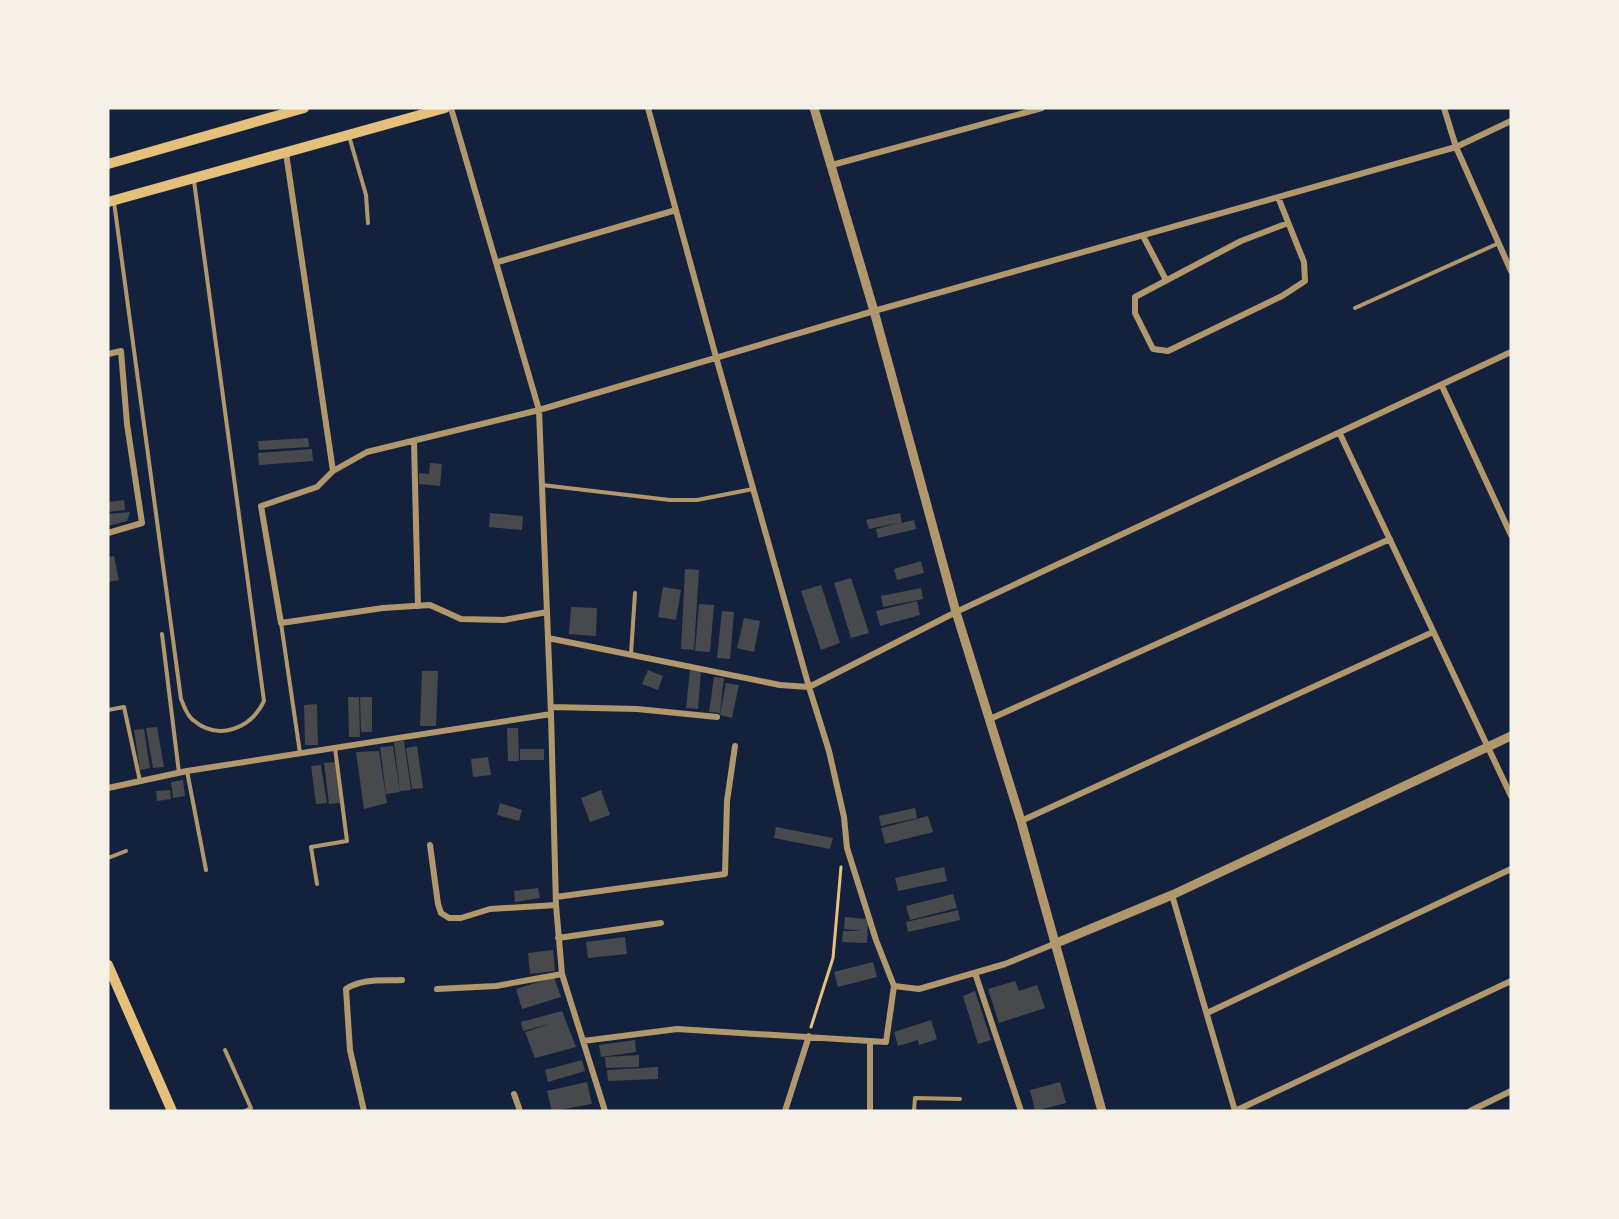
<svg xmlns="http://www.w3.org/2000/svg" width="1619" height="1219" viewBox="0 0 1619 1219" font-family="'Varela Round',sans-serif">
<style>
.building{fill:#48494c}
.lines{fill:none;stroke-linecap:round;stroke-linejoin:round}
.path{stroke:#e5c07b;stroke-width:3}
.service{stroke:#b1986c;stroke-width:4}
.minor{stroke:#b1986c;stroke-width:6}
.tertiary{stroke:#b1986c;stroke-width:9}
.secondary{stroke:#e5c07b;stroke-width:10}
</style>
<rect width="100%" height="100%" fill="#14213d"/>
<path class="building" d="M308,438L309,447L259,450L258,441Z
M312,449L313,461L259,465L258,453Z
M430,463L442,464L440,486L419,484V473L429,474Z
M124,500L125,510L108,512V502Z
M130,512L127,521L108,526V514Z
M490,513L523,516L522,530L489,527Z
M900,513L902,523L914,520L916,529L878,538L876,529L898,523L869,529L866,520Z
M114,556L119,580L108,582V557Z
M921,561L924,573L897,580L894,569Z
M685,569L699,570L694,650L681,649Z
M851,578L869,633L851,638L834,583Z
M821,585L840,643L821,650L801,591Z
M663,587L681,590L676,620L658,617Z
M921,588L923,599L883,607L881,596Z
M917,601L920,615L880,626L876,611Z
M699,604L714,605L710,652L695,651Z
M571,607L597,608L596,636L569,634Z
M722,611L734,612L730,659L717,658Z
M744,618L760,621L754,652L737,648Z
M648,670L663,676L658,690L642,684Z
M690,670L701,671L698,709L686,708Z
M422,671H438L436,726H420Z
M714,677L724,678L720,713L709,712Z
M726,683L739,685L732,718L720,715Z
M348,697H359L360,737H349Z
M360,697H372V732H361Z
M317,704L318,745H305L304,705Z
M157,727L164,767L153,768L146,728Z
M507,728H518L519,761H508Z
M144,729L150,768L140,770L134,730Z
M404,741L411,790L400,791L394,742Z
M393,746L400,792L386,794L380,747Z
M417,746L423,788L412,789L406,748Z
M520,749H544V760H520Z
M379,751L387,803L364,809L356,752Z
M488,757L491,775L473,777L471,759Z
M335,762L340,803L329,804L324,763Z
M321,765L327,803L316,804L311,766Z
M183,780L185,796L173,798L171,782Z
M170,790L171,799L157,801L156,791Z
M601,790L610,815L590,822L581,798Z
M500,803L522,810L519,821L497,815Z
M915,808L917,818L881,826L879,816Z
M928,816L933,832L885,844L881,828Z
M776,827L833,838L830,849L774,838Z
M944,867L947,881L898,891L895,878Z
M538,888L540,898L515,902L514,891Z
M953,894L957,908L910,920L906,906Z
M958,910L960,920L908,932L906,922Z
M845,917L868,919L867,943L842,942L843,931H862L844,929Z
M625,937L627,954L588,958L586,942Z
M553,950L555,971L530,974L528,953Z
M873,962L877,977L838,987L834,972Z
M554,977L561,997L522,1009L516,989Z
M1015,981L1019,991L1037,985L1045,1008L999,1023L988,989Z
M975,991L991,1040L978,1044L963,996Z
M562,1011L576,1047L535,1058L525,1032L553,1023L523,1031L521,1022Z
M931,1020L937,1039L919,1045L918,1040L898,1046L894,1032Z
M635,1040L636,1052L601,1057L599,1045Z
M639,1055V1067L606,1068L605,1057Z
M582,1060L585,1071L548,1082L545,1070Z
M658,1067V1079L608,1081L607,1070Z
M587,1082L592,1104L552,1111L547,1091Z
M1060,1082L1066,1103L1035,1111L1030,1090Z"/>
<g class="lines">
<path class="path" d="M811,1027L833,958L841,867"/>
<path class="service" d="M349,136L366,195L368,223
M114,202L181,699C184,706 187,716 193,720C219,742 251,728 264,701L194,181
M1355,308L1499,243
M542,485L670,500H697L753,489
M281,623L300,753
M162,634L179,773
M631,654L635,593
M108,710L124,707L140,781
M187,771L206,870
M108,858L126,851
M317,884L311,847L347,841L335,748
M225,1050L251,1108L245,1111
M914,1111L915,1098L960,1099"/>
<path class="minor" d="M451,108L539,410L551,714L556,905L562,974L605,1111
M648,108L716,357L809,687L829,751L844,817L847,848L876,940L894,986
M1444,108L1456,147L1511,271
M286,153L333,471L367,452L539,410L874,311L1456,147L1511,121
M832,165L1042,108
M1278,197L1304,262L1305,281L1282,296L1168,351L1153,349L1135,313V297L1241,241L1288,223
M1143,236L1166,280
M498,262L676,210
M108,354L121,351L127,424L142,523L108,533
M1442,386L1511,535
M1340,434L1511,796
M414,441L418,606
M333,471L317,487L261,506L281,623L383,608L430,605L461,619L504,620L547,612
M548,638L780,685L809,687L956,612L1511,352
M551,707L637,709L717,717
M990,719L1390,539
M108,788L187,771L551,714
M1021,821L1433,632
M430,845L438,904L441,913L449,918H461L490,909L556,905
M1172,895L1235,1111
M556,897L725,874L727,801L735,746
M558,938L661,923
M975,973L1021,1111
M894,986L919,989L1005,964L1054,944
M437,989L496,986L562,974
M1207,1013L1511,869
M583,1041L677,1029L886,1042L894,986
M870,1041V1111
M514,1094L520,1111
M364,1111L350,1050L346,989C362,978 383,981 402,980
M785,1111L809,1036
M1235,1111L1511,981
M1470,1111L1511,1091"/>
<path class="tertiary" d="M814,108L874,311L956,612L1021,821L1102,1111
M1054,944L1172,895L1511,736"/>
<path class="secondary" d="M108,164L304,108
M108,202L445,108
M108,965L172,1111"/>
</g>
<rect width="1619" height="1219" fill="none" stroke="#f6f1e7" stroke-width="219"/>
</svg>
